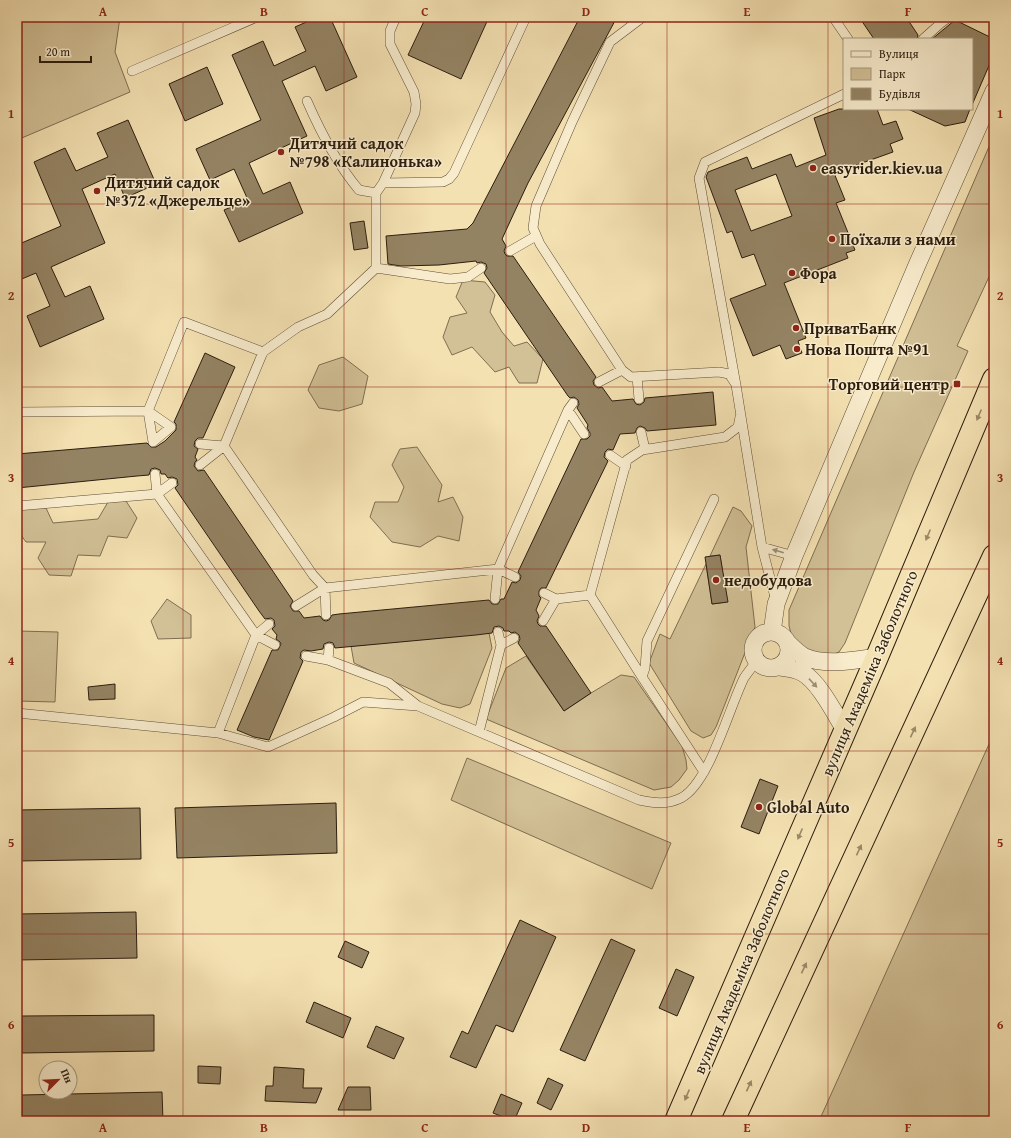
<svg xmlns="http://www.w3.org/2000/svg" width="1011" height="1138" viewBox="0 0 1011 1138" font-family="'Gentium Book Plus',serif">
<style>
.green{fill:#d2c096;stroke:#7f6e52}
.building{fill:#948363;stroke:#2c1d0e;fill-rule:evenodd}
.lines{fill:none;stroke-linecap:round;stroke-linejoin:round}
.lane-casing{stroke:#5e4e37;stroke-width:10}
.street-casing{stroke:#5e4e37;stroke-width:18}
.highway-casing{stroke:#2c1d0e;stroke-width:24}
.lane{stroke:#f8eccd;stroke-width:9}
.street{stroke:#f8eccd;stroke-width:17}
.highway{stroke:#f4e1b2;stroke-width:22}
.oneway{fill:#9a8968}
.oneway2{fill:#9c8f77}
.grid{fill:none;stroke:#8f2418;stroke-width:1;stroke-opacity:0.55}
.poi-dot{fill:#8f2418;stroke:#f8eccd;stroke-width:1.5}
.labels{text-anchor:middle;stroke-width:3;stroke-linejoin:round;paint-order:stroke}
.poi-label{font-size:16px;font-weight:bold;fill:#2c1d0e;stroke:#f8eccd;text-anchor:start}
.street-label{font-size:16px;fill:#2c1d0e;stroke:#f8eccd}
.neatline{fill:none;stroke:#8f2418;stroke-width:1.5}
.grid-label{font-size:13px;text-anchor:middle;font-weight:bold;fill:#8f2418}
</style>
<rect width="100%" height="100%" fill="#f4e1b2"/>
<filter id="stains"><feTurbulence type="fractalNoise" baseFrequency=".005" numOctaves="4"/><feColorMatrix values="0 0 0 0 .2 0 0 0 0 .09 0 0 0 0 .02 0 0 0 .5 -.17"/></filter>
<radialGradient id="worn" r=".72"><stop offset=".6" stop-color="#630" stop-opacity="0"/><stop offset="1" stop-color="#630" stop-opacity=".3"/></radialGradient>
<path class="green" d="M22,17H120L115,52L130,92L17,140V32Z
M994,135V266L957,346L968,351L914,472L845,643L839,652L830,656L815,654L803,648L792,637L789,626V610Z
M463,280L485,282L495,295L490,312L502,332L514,346L527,342L543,359L537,383H519L509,367L495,372L472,347L452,355L443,337L450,317L467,313L456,297Z
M343,357L368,376L362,404L339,411L319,408L308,390L319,365Z
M417,447L442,485L438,502L453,497L463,517L459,541L438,536L420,547L392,542L370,517L375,502H398L404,487L392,465L400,449Z
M126,501L137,518L127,538L108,536L100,556L78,555L71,576L49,575L38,558L46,542H26C16,528 14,525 22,509L46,508L53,523L98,519L108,502Z
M733,507L741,511L752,526L746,547L755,627L716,727L711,735L703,738L691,731L649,663L660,634L670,639L706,564L712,604L727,602L720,555L710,556Z
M167,599L191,615V638L158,639L151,621Z
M17,631L58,632L55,702L17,701Z
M489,633L492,648L470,704L460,708L442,704L354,663L351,646Z
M526,656L564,711L591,693L621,675L634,677L682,746L686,760L687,769L679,780L671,787L654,790L486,719L506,668Z
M994,733V1121H819Z
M467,758L671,843L652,889L451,800Z"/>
<path class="building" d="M318,17H330L357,77L326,91L315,66L282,81L307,136L249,163L263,194L290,182L303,213L239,242L224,210L248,200L234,169L210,180L196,149L261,120L232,55L263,41L274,66L306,51L295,27Z
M426,17H489L461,79L408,55Z
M580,17H617L528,183L514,213L502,239L506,246L504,251L505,254L507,256H513L596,377L593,381L594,385L598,388L602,387L612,401L633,399L636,404L640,405L644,402L645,398L713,392L716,425L647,431L645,428L640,426L637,428L635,433L620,434L613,450L608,449L605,452L604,457L608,461L546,588H541L539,591V596L541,598L536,610L539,616L537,621L538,624L540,626H546L591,693L564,711L518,643L520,639L519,635L515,632L511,633L509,631H504L503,628L499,626L494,627L492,633L476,635L335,648L333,643L329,642L324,644L323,649L311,651L304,650L301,652L300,658L303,661L269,740L254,737L237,730L272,650H278L281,644L280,642L276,639L277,635L272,629L275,626L274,620L271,618L265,619L259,611L175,488L178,485L177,479L172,477L168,478L165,474H161L160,470L155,468L151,469L149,475L137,476L17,488V454L147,443L151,447H156L165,441L176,430V424L174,422L205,353L235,367L203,438H198L195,441L194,446L198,449L195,457L197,460L195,462L194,466L198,471L204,470L268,564L293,601L290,606L293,611H299L304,618L320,616L323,620L326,621L329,620L332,615L339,614L489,600L492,604H498L501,599H504L512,582L516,583L520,580L521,576L518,572L581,439H587L590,436V433L587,428L588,425L577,408L579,404L578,400L574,397L570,398L568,396L484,273L487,268L486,264L481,262L477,263L476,261L439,265L401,266L388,264L386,236L467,229L473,223Z
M859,17H906L918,35L917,39H874Z
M955,20L994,39V54L972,105V39H932Z
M207,67L223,104L185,121L169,84Z
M839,109H877L883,125L896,121L903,139L890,144L893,152L834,173L845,200L836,203L855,250L846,253L848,258L784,283L806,338L798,341L802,353L786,359L780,345L753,356L730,299L766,285L754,254L742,258L732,231L727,233L706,177L708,172L747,157L752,169L791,154L796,167L826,155L814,118ZM776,174L792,216L751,231L735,190Z
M908,109H970L965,122L945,126Z
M128,120L156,184L125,198L115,174L82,189L105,243L51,267L65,297L90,286L104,319L40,347L27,316L50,306L36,273L17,281V245L61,226L34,162L65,148L76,171L108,157L97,133Z
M364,221L368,248L354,250L350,223Z
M720,555L728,602L712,604L705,557Z
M115,684V699L89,700L88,687Z
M760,779L778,786L759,834L741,827Z
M336,803L337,853L177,858L175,808Z
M140,808L141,859L17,861V810Z
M136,912L137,958L17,960V914Z
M520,920L556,937L513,1032L496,1025L476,1068L450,1057L462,1031L468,1034Z
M611,939L635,950L585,1061L560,1050Z
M345,941L369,952L362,968L338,957Z
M676,969L694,977L677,1016L659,1008Z
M314,1002L351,1018L343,1038L306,1022Z
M154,1015V1051L22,1053V1016Z
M376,1026L404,1038L394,1059L367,1047Z
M198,1066L221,1067L220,1084L198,1083Z
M274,1067L304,1069L303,1088H322L316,1103L265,1101L266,1086H273Z
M548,1078L563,1085L551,1110L537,1103Z
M348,1087H370L371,1110H338Z
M162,1092L163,1121H22V1095Z
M501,1094L522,1103L514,1121L493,1113Z"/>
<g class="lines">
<g class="lane-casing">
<path id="lane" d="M643,17L610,42L572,122L536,206L533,228L540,244L622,370L631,377L719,372L729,374L735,383
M833,17L848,39
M937,17L941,23L949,17
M923,39L941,23
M132,71L257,17
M307,101C321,133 337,164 359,190L376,193L383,183L415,113L416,104L414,92L390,44V31L396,17
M383,183L443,182L449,179L454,173L526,17
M376,193V268
M510,251L536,236
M263,352L298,327L327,314L376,268L450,279L468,277L481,268
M637,377L639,399
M599,382L622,370
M568,410L584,434
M148,411L171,427L153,442
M148,411L153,442
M17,412L148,411L184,322L263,352L224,446L313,575L325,588L326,615
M641,432L645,449
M200,444L224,446
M610,455L626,466
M200,465L224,446
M155,474L157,494
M157,494L172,483
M17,506L157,494L256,635L275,645
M762,547L794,556
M544,593L556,599L590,595
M495,599L498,569L515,577
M776,601L762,547L736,385L699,178L705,162L844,94
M296,606L325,588L498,569L568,410L573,403
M543,621L556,599
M501,645L514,638
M329,648L328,660L389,683L418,706L639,800C654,803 667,805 681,798C709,784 729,708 744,678C748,672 752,667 757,661
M306,656L328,660
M642,677L645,668L647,641L714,499
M17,713L218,733L268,747L334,717L363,702L418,706
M479,732L501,645L498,632
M218,733L256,635L269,624
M704,772L642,677L590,595L627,460L642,450L725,437L738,427L740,417"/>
</g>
<g class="street-casing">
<path id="street" d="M753 650a18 18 0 1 1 36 0a18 18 0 1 1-36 0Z
M772,632L776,604L794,556L917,265L994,91
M788,643C793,648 799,654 805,657C825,666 856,660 877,657
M779,667C787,668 796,669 803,673C819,682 835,714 845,730"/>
</g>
<g class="highway-casing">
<path id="highway" d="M676,1121L877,657L994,379
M733,1121L994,556"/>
</g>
<use href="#lane" class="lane"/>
<use href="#street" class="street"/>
<use href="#highway" class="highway"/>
</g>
<defs><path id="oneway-solid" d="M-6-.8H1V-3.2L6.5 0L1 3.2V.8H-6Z"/></defs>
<g class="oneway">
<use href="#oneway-solid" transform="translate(979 415) rotate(113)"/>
<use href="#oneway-solid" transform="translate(928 535) rotate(113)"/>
<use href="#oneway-solid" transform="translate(913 732) rotate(-65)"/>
<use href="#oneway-solid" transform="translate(800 834) rotate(113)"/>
<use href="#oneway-solid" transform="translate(859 850) rotate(-65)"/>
<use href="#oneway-solid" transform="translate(804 968) rotate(-65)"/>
<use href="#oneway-solid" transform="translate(749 1086) rotate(-65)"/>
<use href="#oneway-solid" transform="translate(687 1095) rotate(113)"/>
</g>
<g class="oneway2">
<use href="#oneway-solid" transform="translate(778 551) rotate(-164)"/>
<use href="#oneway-solid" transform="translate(813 683) rotate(47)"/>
</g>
<path class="grid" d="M183,17V1121M344,17V1121M506,17V1121M667,17V1121M828,17V1121M17,204H994M17,387H994M17,569H994M17,751H994M17,934H994"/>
<g class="poi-dot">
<circle cx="281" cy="152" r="4"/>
<circle cx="813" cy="168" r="4"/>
<circle cx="97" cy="191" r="4"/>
<circle cx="832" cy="239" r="4"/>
<circle cx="792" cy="273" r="4"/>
<circle cx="796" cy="328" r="4"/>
<circle cx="797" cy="349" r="4"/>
<rect x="953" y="380" width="8" height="8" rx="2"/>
<circle cx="716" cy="580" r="4"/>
<circle cx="759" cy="807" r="4"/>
</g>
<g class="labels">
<g class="poi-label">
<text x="289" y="149">Дитячий садок<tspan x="289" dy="18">№798 «Калинонька»</tspan></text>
<text x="821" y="174">easyrider.kiev.ua</text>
<text x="105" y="188">Дитячий садок<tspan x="105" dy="18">№372 «Джерельце»</tspan></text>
<text x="840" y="245">Поїхали з нами</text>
<text x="800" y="279">Фора</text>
<text x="804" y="334">ПриватБанк</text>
<text x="805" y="355">Нова Пошта №91</text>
<text x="949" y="390" text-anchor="end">Торговий центр</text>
<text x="724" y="586">недобудова</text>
<text x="767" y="813">Global Auto</text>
</g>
<g class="street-label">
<text transform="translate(869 673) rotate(-67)" y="6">вулиця Академіка Заболотного</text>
<text transform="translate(741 971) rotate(-67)" y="6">вулиця Академіка Заболотного</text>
</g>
</g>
<rect width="1011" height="1138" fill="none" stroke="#f4e1b2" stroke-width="44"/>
<rect x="843" y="38" width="130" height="72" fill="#f8eccd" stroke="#a69981"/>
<rect x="851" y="51" width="20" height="6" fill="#f8eccd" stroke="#a69981"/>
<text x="879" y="58" font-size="12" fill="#2c1d0e">Вулиця</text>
<rect x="851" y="68" width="20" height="12" fill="#d2c096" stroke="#a69981"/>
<text x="879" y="78" font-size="12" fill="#2c1d0e">Парк</text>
<rect x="851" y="88" width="20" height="12" fill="#948363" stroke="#a69981"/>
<text x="879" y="98" font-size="12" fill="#2c1d0e">Будівля</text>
<g transform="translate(58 1080) rotate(66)"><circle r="19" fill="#f8eccd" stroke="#a69981"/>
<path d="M0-3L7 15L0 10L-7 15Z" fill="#8f2418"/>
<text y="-6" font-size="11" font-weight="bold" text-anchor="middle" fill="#2c1d0e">Пн</text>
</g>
<path d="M40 56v6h51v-6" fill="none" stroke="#2c1d0e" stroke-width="2"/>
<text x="46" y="56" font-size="12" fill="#2c1d0e" stroke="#f8eccd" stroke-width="3" paint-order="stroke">20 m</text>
<rect x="22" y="22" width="967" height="1094" class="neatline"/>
<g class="grid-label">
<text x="103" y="16">A</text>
<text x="264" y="16">B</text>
<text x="425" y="16">C</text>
<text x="586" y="16">D</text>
<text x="747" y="16">E</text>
<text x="908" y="16">F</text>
<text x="11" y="118">1</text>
<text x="1000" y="118">1</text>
<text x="11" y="300">2</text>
<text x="1000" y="300">2</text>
<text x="11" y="482">3</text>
<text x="1000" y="482">3</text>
<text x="11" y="665">4</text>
<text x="1000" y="665">4</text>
<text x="11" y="847">5</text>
<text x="1000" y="847">5</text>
<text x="11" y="1029">6</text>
<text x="1000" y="1029">6</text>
<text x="103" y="1132">A</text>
<text x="264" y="1132">B</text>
<text x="425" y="1132">C</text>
<text x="586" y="1132">D</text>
<text x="747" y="1132">E</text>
<text x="908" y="1132">F</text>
</g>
<rect width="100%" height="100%" filter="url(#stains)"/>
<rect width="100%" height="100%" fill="url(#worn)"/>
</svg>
